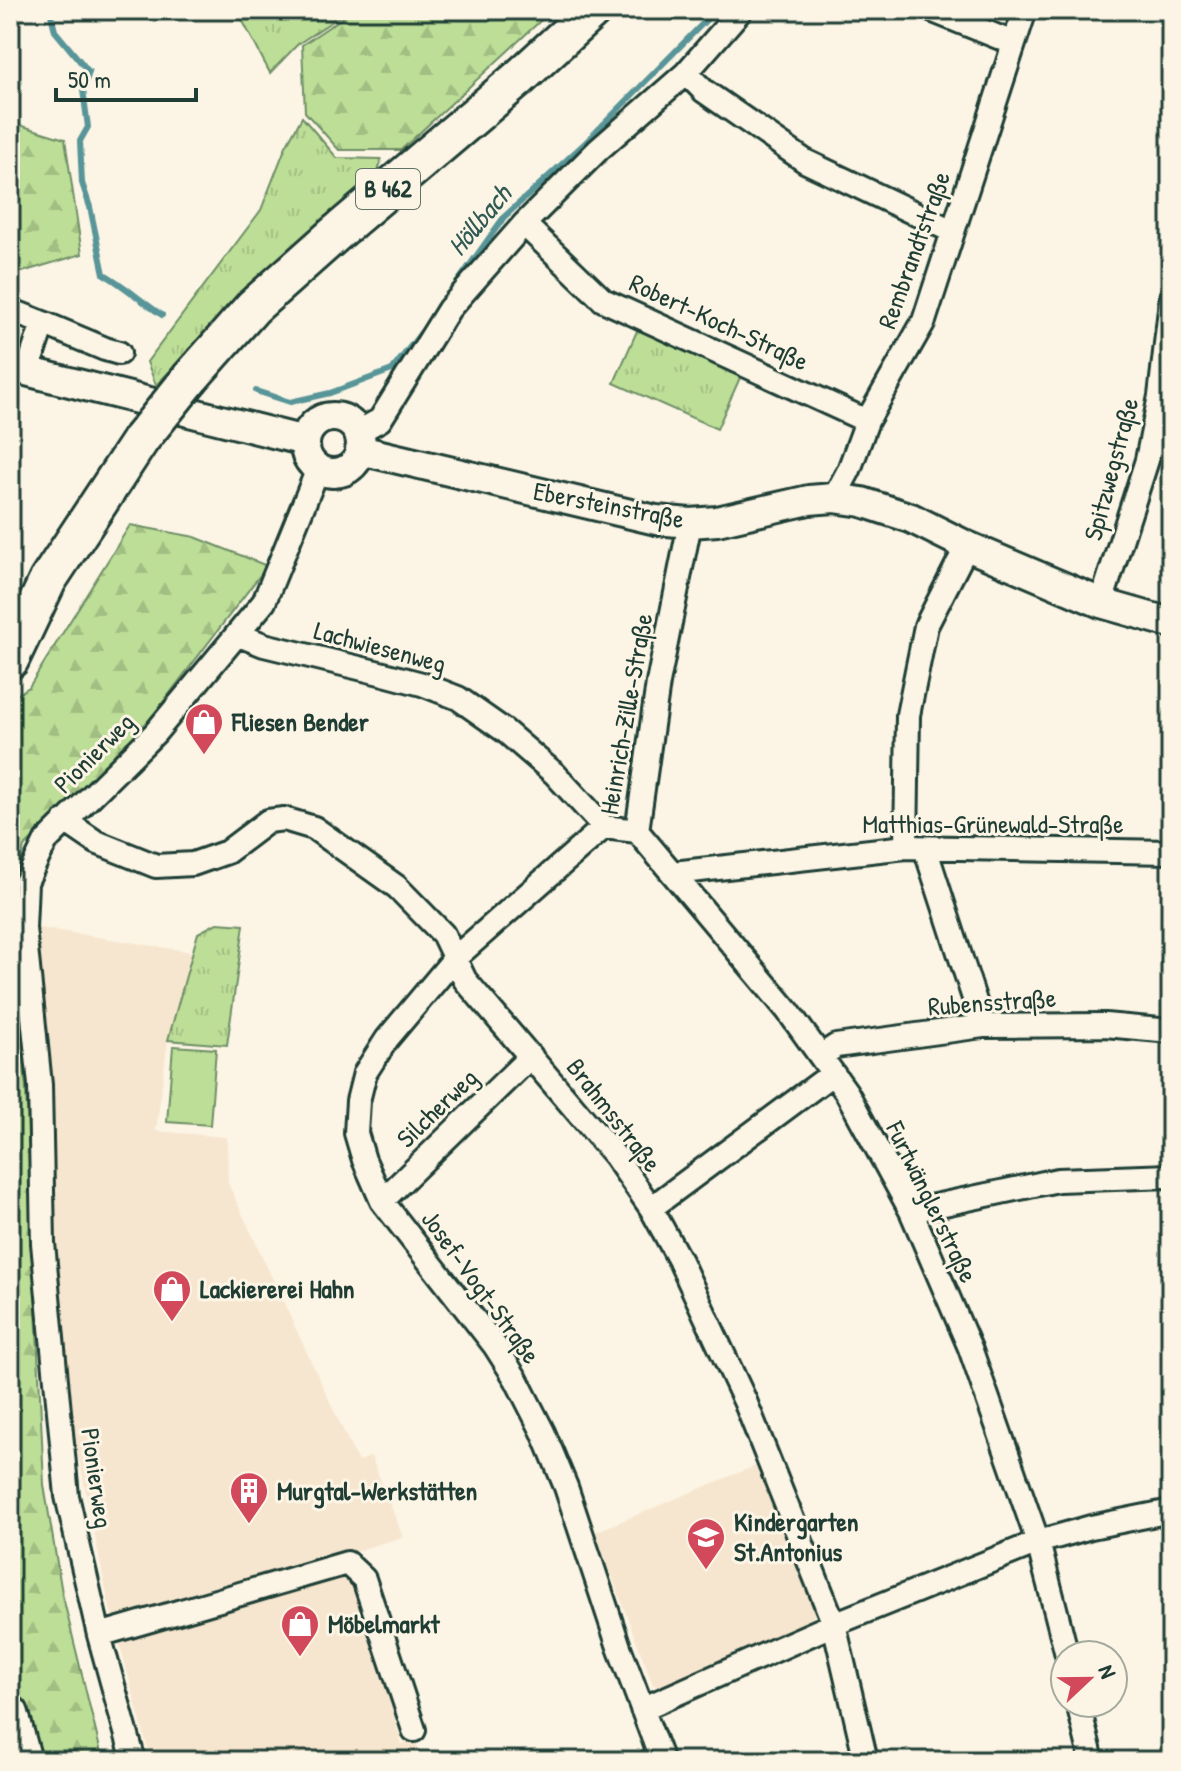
<svg xmlns="http://www.w3.org/2000/svg" width="1181" height="1771" viewBox="0 0 1181 1771" font-family="'Patrick Hand',sans-serif">
<style>
.built{fill:#f7e6cf}
.grass{fill:url(#grass-tufts);stroke:#6e8e66;stroke-width:2}
.forest{fill:url(#forest-firs);stroke:#6e8e66;stroke-width:2}
.garden{fill:#bdde97;stroke:#6e8e66;stroke-width:2}
.lines{fill:none;stroke-linecap:round;stroke-linejoin:round}
.stream{stroke:#599598;stroke-width:6}
.minor-casing{stroke:#1f3d34;stroke-width:28}
.tertiary-casing{stroke:#1f3d34;stroke-width:34}
.primary-casing{stroke:#1f3d34;stroke-width:42}
.minor{stroke:#fcf5e5;stroke-width:22}
.tertiary{stroke:#fcf5e5;stroke-width:28}
.primary{stroke:#fcf5e5;stroke-width:36}
.primary-bridge-casing{stroke:#1f3d34;stroke-width:42;stroke-linecap:butt}
.primary-bridge{stroke:#fcf5e5;stroke-width:36}
.labels{text-anchor:middle;stroke-width:6;stroke-linejoin:round;paint-order:stroke}
.shield{fill:#fcf5e5;stroke:#617469;stroke-width:2}
.shield-label{font-size:24px;font-weight:bold;fill:#1f3d34}
.street-label{font-size:26px;fill:#1f3d34;stroke:#fcf5e5}
.poi-label{font-size:26px;font-weight:bold;fill:#1f3d34;stroke:#fcf5e5;text-anchor:start}
.water-label{font-size:28px;font-style:italic;fill:#325a55;stroke:#fcf5e5}
</style>
<defs>
<pattern id="grass-tufts" width="24" height="20" patternUnits="userSpaceOnUse" patternTransform="scale(2)"><rect width="24" height="20" fill="#bdde97"/><path d="M3 7l-1-3M5 7V3M7 7l1-3M15 17l-1-3M17 17v-4M19 17l1-3" fill="none" stroke="#a2bf83"/></pattern>
<pattern id="forest-firs" width="22" height="20" patternUnits="userSpaceOnUse" patternTransform="scale(2)"><rect width="22" height="20" fill="#bdde97"/><path d="M5 1l3.5 6h-7zM16 11l3.5 6h-7z" fill="#a2bf83"/></pattern>
</defs>
<rect width="100%" height="100%" fill="#fcf5e5"/>
<filter id="ink" filterUnits="userSpaceOnUse"><feTurbulence type="fractalNoise" baseFrequency=".0125" numOctaves="2"/><feDisplacementMap in="SourceGraphic" scale="16" xChannelSelector="R" yChannelSelector="G"/><feConvolveMatrix kernelMatrix="1 2 1 2 8 2 1 2 1" color-interpolation-filters="sRGB"/></filter>
<g filter="url(#ink)">
<path class="built" d="M35,927L192,952L168,1040L156,1131L227,1137L228,1183L358,1462L371,1456L403,1537L346,1554L402,1744L416,1740L422,1761H151L108,1600L76,1445L59,1340L53,1093Z
M762,1463L817,1610L812,1619L665,1688L653,1685L595,1532Z"/>
<path class="grass" d="M237,10H349L298,44L270,73Z
M302,117L337,158L381,159L377,178L280,261L156,385L147,362L261,210L286,146Z
M640,324L743,371L717,429L614,383Z
M217,923L244,925L227,1045L168,1040L198,933Z"/>
<path class="forest" d="M354,10H552L401,150H339L305,112L302,45Z
M10,122L65,139L82,254L19,273L10,272Z
M130,525L195,537L267,566L118,761L24,847L13,898L27,1108L44,1485L62,1593L103,1761H10V699L29,687Z"/>
<path class="garden" d="M173,1046L216,1049L210,1125L167,1122Z"/>
<g class="lines">
<path class="stream" d="M50,10L55,31L89,72L83,90L88,127L80,141L82,183L90,207L104,274C124,285 142,302 162,315
M450,293L504,217L584,144L716,10
M256,391L290,402L330,393L392,370L427,325"/>
<g class="minor-casing">
<path id="minor" d="M931,10L1013,43
M686,73L704,91L805,161L952,231
M524,224L603,300L867,421
M10,310L43,323L27,372
M43,323L105,349L119,353
M358,432L380,420L449,309L524,224L598,150L686,73L741,10
M834,498L849,470L867,421L924,321L1025,10
M1101,603L1147,460L1160,396L1171,300
M239,635L264,645L384,674L422,684L458,698L505,731L555,774L604,827
M65,821L96,842L156,866L193,864L227,852L268,821L284,819L314,828L397,887L443,934L465,980L615,1156L651,1208L680,1261L745,1401L834,1624L866,1761
M637,831L788,1011L847,1093L911,1211L970,1348L1038,1542L1067,1655
M906,847L908,715L926,626L967,546
M925,848L983,1026
M673,873L906,847L1171,852
M821,1056L836,1046L983,1026L1105,1025L1171,1031
M382,1201L531,1056
M651,1208L832,1074
M911,1211L1058,1180L1171,1176
M99,1635L347,1563L364,1579L414,1730
M1078,1703L1092,1761
M642,1709L834,1624L1038,1542L1091,1527L1171,1511
M134,1761L99,1635L67,1496L43,1243L40,1085L24,928L26,882L46,841L155,733L264,602L318,469
M662,1761L619,1647L566,1487L543,1432L516,1379L495,1346L382,1201L364,1160L356,1133L358,1101L365,1073L387,1039L455,958L604,827L637,831L658,683L690,523"/>
</g>
<g class="tertiary-casing">
<path id="tertiary" d="M10,367L305,441
M305 445a28 28 0 1 1 56 0a28 28 0 1 1-56 0Z
M360,450L656,520L690,523L717,521L809,500L834,498L862,502L911,518L967,546L1101,603L1171,623"/>
</g>
<g class="primary-casing">
<path id="primary" d="M191,377L253,307L334,235L518,79L593,10
M10,660L48,580L141,439
M10,1714L23,1761"/>
</g>
<use href="#minor" class="minor"/>
<use href="#tertiary" class="tertiary"/>
<use href="#primary" class="primary"/>
<g class="primary-bridge-casing">
<path id="primary-bridge" d="M141,439L191,377"/>
</g>
<use href="#primary-bridge" class="primary-bridge"/>
</g>
</g>
<defs>
<g id="shop-pin" transform="scale(2)"><path d="M0 17L-7.5 6A9.5 9.5 0 1 1 7.5 6Z" fill="#d1495b" stroke="#fcf5e5"/><path d="M-5-2.5h2.3a2.7 3.5 0 0 1 5.4 0H5L5.5 6h-11ZM-1.5-2.5h3a1.5 2.3 0 0 0-3 0Z" fill="#fff"/></g>
<g id="building-pin" transform="scale(2)"><path d="M0 17L-7.5 6A9.5 9.5 0 1 1 7.5 6Z" fill="#d1495b" stroke="#fcf5e5"/><path d="M-4-6H4V6H1V3H-1V6H-4ZM-2.5-4.3h1.7v1.8h-1.7ZM.8-4.3h1.7v1.8H.8ZM-2.5-1h1.7V.8h-1.7ZM.8-1h1.7V.8H.8Z" fill="#fff"/></g>
<g id="school-pin" transform="scale(2)"><path d="M0 17L-7.5 6A9.5 9.5 0 1 1 7.5 6Z" fill="#d1495b" stroke="#fcf5e5"/><path d="M0-5L7-2L0 1L-7-2ZM-4 1L0 2.5L4 1V4Q0 6-4 4Z" fill="#fff"/></g>
</defs>
<g fill-rule="evenodd">
<use href="#shop-pin" x="204" y="722"/>
<use href="#shop-pin" x="172" y="1289"/>
<use href="#building-pin" x="249" y="1491"/>
<use href="#school-pin" x="706" y="1537"/>
<use href="#shop-pin" x="300" y="1624"/>
</g>
<g class="labels">
<rect class="shield" x="356" y="169" width="64" height="40" rx="6"/>
<g class="shield-label">
<text x="388" y="197">B 462</text>
</g>
<g class="street-label">
<text transform="translate(914 250) rotate(-70)" y="9">Rembrandtstraße</text>
<text transform="translate(719 322) rotate(25)" y="9">Robert-Koch-Straße</text>
<text transform="translate(1111 469) rotate(-75)" y="9">Spitzwegstraße</text>
<text transform="translate(609 505) rotate(11)" y="9">Ebersteinstraße</text>
<text transform="translate(380 647) rotate(15)" y="9">Lachwiesenweg</text>
<text transform="translate(626 714) rotate(-80)" y="9">Heinrich-Zille-Straße</text>
<text transform="translate(94 753) rotate(-45)" y="9">Pionierweg</text>
<text x="993" y="833">Matthias-Grünewald-Straße</text>
<text transform="translate(992 1002) rotate(-4)" y="9">Rubensstraße</text>
<text transform="translate(437 1108) rotate(-44)" y="9">Silcherweg</text>
<text transform="translate(614 1115) rotate(52)" y="9">Brahmsstraße</text>
<text transform="translate(932 1202) rotate(64)" y="9">Furtwänglerstraße</text>
<text transform="translate(481 1287) rotate(54)" y="9">Josef-Vogt-Straße</text>
<text transform="translate(97 1478) rotate(82)" y="9">Pionierweg</text>
</g>
<g class="poi-label">
<text x="232" y="731">Fliesen Bender</text>
<text x="200" y="1298">Lackiererei Hahn</text>
<text x="277" y="1500">Murgtal-Werkstätten</text>
<text x="734" y="1531">Kindergarten<tspan x="734" dy="30">St.Antonius</tspan></text>
<text x="328" y="1633">Möbelmarkt</text>
</g>
<g class="water-label">
<text transform="translate(479 220) rotate(-50)" y="10">Höllbach</text>
</g>
</g>
<rect width="1181" height="1771" fill="none" stroke="#fcf5e5" stroke-width="40"/>
<rect x="20" y="20" width="1141" height="1731" fill="none" stroke="#1f3d34" stroke-width="3" filter="url(#ink)"/>
<g transform="translate(1089 1679) rotate(68)"><circle r="38" fill="#fcf5e5" stroke="#a4ab9e" stroke-width="2"/>
<path d="M0-6L14 30L0 20L-14 30Z" fill="#d1495b"/>
<text y="-12" font-size="22" font-weight="bold" text-anchor="middle" fill="#1f3d34">N</text>
</g>
<path d="M56 88v12h140v-12" fill="none" stroke="#1f3d34" stroke-width="4"/>
<text x="68" y="88" font-size="24" fill="#1f3d34" stroke="#fcf5e5" stroke-width="6" paint-order="stroke">50 m</text>
</svg>
